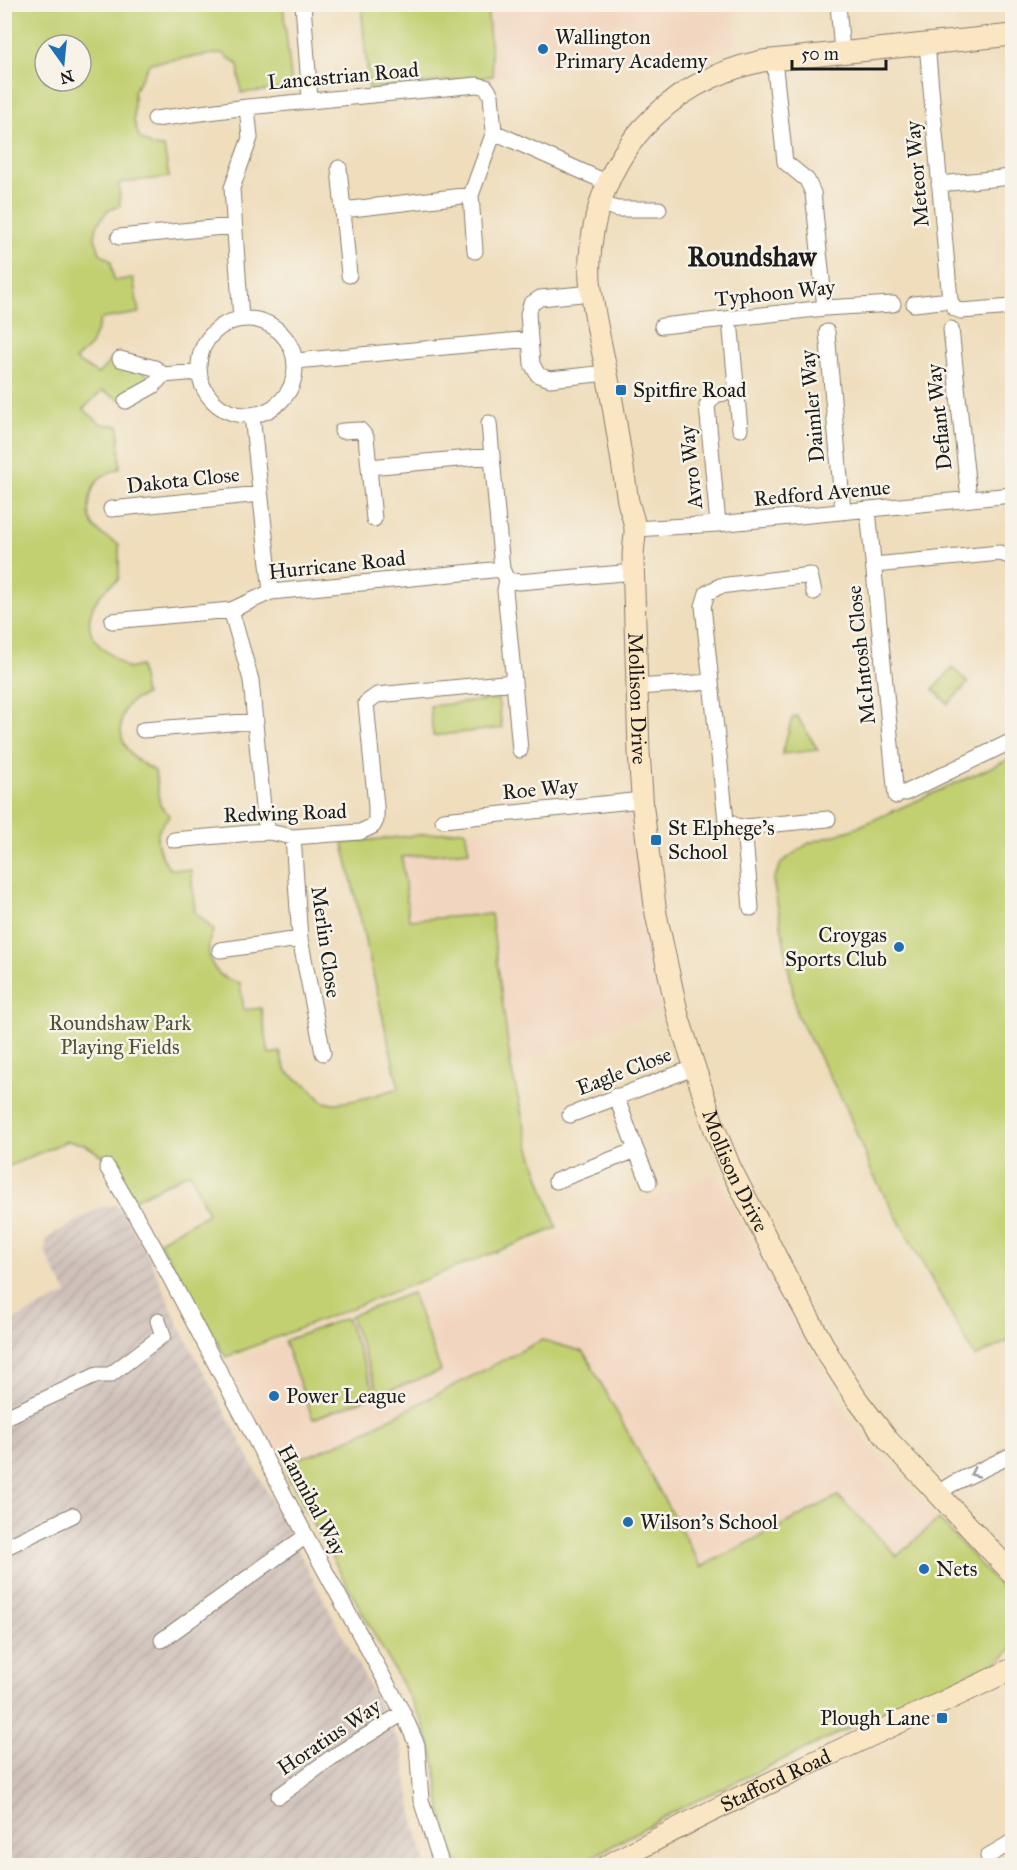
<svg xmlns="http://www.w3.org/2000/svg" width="1017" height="1870" viewBox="0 0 1017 1870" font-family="'IM FELL Great Primer',serif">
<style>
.built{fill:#f2d5be}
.industrial{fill:url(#industrial-furrows)}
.green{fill:#c2d072;stroke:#6f7647;stroke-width:1.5;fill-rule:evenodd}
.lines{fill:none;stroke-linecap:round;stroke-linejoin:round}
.minor-casing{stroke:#867c6c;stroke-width:17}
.secondary-casing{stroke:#867c6c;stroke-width:23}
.minor{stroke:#fff;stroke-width:15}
.secondary{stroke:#fbe6c4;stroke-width:21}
.oneway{stroke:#999}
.poi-dot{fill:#1f6fb2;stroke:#f7f3e8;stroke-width:2}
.labels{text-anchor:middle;stroke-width:5;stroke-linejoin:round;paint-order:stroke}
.poi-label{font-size:21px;fill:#1c1c1c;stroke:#f7f3e8;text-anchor:start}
.street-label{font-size:21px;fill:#1c1c1c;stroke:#f7f3e8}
.park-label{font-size:21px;fill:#4e5236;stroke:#f7f3e8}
.district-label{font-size:27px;font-weight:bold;fill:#1c1c1c;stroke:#f7f3e8}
</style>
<defs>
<pattern id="industrial-furrows" width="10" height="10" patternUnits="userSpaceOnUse" patternTransform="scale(1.5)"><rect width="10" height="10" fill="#cfc1ba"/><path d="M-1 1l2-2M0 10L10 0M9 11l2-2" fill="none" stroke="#b1a59f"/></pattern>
</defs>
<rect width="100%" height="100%" fill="#f7f3e8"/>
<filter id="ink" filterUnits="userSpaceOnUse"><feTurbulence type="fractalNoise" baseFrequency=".0167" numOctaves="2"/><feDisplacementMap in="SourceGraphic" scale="12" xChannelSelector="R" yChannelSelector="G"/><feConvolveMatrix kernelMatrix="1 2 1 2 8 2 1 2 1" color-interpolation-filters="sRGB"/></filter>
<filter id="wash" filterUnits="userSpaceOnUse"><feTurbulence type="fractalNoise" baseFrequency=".008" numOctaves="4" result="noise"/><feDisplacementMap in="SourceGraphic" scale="24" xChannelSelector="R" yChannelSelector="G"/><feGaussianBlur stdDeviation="1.35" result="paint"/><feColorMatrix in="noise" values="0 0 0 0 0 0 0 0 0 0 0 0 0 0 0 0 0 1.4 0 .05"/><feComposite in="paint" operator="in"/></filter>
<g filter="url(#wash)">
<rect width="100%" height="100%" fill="#efddbc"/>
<path class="built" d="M361,5H732L737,44L705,54L368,89Z
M634,814L662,1009L511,1067L529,1144L557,1228L429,1276L385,1092L399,1088L343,843Z
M715,1174L819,1369L845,1413L880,1458L1009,1595L1012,1600V1649L999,1661L847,1729L673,1812L578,1865H459L452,1853L442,1826L435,1765L422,1721L228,1364Z"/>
<path class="industrial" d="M116,1205L123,1213L148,1255L180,1327L402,1748L415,1826L427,1865L5,1866V1324L67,1294L45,1252L47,1238L102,1207Z"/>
<path class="green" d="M5,5H283L292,88L241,93L238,65L222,53L150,63L134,91V121L139,137L152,146L164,147L169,177L119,183L120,206L107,211L97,225L95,238L100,253L111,261L114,281L133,278L139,313L101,319L91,345L75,360L98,374L112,359L134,365L150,378L134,391L119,399L102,391L83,409L101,424L119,426L120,468C114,471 104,474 99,479C89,490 85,516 95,528C102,536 110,540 119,544V579C97,592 77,621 99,645C108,654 119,661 128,669L140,666L145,695C141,697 136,699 132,701C118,712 118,736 128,750C134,760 145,765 155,771L160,805L170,816C150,833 156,849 170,869L191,870L195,912L214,930C204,946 208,968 225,978C229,981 236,981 240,983L244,1010L261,1008L269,1054L280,1052C285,1075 289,1074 308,1086C315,1091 319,1102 329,1103C343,1105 384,1093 399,1088L343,843L465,830L469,851L402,857L409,920L491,914L511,1067L529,1145L557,1228L226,1357L159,1241L208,1214L190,1172L134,1200L110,1161L84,1144L67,1141L7,1167L5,1162ZM45,45H81V81H45Z
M361,5H487L493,76L369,89Z
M953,668L968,683L948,704L933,689Z
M498,699L502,728L433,736L430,706Z
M797,716L818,750L782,754L792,718Z
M1012,758V1339L975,1357L872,1173L846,1107L797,1015L773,880L782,862L809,843L851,830Z
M412,1293L441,1371L379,1394L350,1316Z
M346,1318L376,1395L313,1419L284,1341Z
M542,1340L584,1352L701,1567L838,1496L897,1556L939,1519L1012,1600V1649L999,1661L847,1729L673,1812L578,1865H459C441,1834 441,1801 435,1766C433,1751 427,1736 422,1721L288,1477L287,1468L296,1458L311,1455L356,1436Z"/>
</g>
<g filter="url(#ink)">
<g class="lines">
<g class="minor-casing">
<path id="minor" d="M303,4L310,100
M838,4L842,52
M927,44L950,300
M774,59L785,162L807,180L813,193L825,308
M155,119L247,107
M339,168L349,275
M939,184L1012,177
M600,203L617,209H659
M343,210L471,195
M119,237L233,226
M475,251L471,195L494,132
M592,293L540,298L531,304L528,314L532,364L538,375L550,379L607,373
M914,304L950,300L954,308L961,311L1012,307
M199 367a48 48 0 1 1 96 0a48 48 0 1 1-96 0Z
M241,319L232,188L250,138L247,107L477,85L486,87L491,95L494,132L608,183
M662,326L825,308L893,304
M951,329L969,499
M731,331L740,429
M827,332L843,512
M120,359L155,368L163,375
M296,361L530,339
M126,401L153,386L163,375L199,372
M252,415L271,592
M489,423L502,569
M342,431L360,430L366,437L374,519
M369,467L492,456
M111,509L260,494
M868,510L896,796
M718,524L707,405L715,395L736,391
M635,529L718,524L1012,495
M874,565L1000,553L1012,557
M112,621L231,610
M514,682L520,750
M711,682L726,820L736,826L744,827L828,819
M637,687L711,682L703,606L707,593L720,586L810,575L814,592
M143,730L256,721
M905,793L1012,741
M443,820L642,800
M744,827L751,908
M269,832L264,818L251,680L231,610L271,592L502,569L507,580L519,582L634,572
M293,837L300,939L323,1053
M174,840L251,833L269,832L293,837L360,832L373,826L376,820V806L366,703L377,695L514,682L505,590L507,580
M220,950L300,939
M616,1096L636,1150
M570,1115L693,1068
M107,1167L153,1245L306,1536L403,1713L417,1745L421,1800L442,1866
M556,1181L636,1150L649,1182
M4,1418L97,1375H110L163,1335L158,1321
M938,1493L952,1484L1012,1455
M4,1548L73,1515
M162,1640L306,1536
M279,1796L331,1758L403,1713
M988,1856L1012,1842"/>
</g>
<g class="secondary-casing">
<g id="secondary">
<path id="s1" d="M1012,35L762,61C716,71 674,93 642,129C606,170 587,226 590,280C593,312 601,343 607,374C615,414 621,455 627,495C628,507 635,519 635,530C635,539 633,548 633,558L639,752L643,809L656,914L678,1016L715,1130L730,1167L787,1278L831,1359L856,1398L888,1440L1012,1573"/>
<path id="s2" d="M607,1866C738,1793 877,1735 1012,1669"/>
</g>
</g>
<use href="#minor" class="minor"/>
<use href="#secondary" class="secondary"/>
</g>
<defs><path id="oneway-chevron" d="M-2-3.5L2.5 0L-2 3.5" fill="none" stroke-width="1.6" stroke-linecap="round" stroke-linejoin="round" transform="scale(1.5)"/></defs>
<use class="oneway" href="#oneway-chevron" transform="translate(974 1473) rotate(155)"/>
</g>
<g class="poi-dot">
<circle cx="543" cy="49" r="6"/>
<rect x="615" y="384" width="12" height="12" rx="3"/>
<rect x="650" y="834" width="12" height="12" rx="3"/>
<circle cx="899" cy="947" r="6"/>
<circle cx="274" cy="1396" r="6"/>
<circle cx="628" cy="1522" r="6"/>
<circle cx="924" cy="1569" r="6"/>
<rect x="936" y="1712" width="12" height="12" rx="3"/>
</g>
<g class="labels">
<g class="poi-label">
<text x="555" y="44">Wallington<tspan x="555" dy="24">Primary Academy</tspan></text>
<text x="633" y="397">Spitfire Road</text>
<text x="668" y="835">St Elphege's<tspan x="668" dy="24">School</tspan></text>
<text x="887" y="942" text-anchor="end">Croygas<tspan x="887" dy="24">Sports Club</tspan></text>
<text x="286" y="1403">Power League</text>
<text x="640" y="1529">Wilson's School</text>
<text x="936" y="1576">Nets</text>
<text x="930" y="1725" text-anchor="end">Plough Lane</text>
</g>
<g class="street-label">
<text transform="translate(343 76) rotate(-5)" y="7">Lancastrian Road</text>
<text transform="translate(917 174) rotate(-95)" y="7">Meteor Way</text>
<text transform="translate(775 293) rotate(-6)" y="7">Typhoon Way</text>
<text transform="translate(812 406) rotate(-95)" y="7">Daimler Way</text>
<text transform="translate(939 417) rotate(-96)" y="7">Defiant Way</text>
<text transform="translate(691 467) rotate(-96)" y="7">Avro Way</text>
<text transform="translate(183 480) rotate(-6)" y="7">Dakota Close</text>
<text transform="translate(822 493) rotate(-5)" y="7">Redford Avenue</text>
<text transform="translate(337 565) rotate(-6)" y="7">Hurricane Road</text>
<text transform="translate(861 655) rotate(-96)" y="7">McIntosh Close</text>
<text dy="7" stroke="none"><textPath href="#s1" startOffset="978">Mollison Drive</textPath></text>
<text transform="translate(540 789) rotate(-5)" y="7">Roe Way</text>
<text transform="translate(285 813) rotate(-2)" y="7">Redwing Road</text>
<text transform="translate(326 942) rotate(82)" y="7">Merlin Close</text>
<text transform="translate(624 1071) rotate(-21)" y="7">Eagle Close</text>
<text dy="7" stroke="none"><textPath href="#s1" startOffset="1464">Mollison Drive</textPath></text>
<text transform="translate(312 1500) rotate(62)" y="7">Hannibal Way</text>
<text transform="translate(329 1737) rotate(-34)" y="7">Horatius Way</text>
<text dy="7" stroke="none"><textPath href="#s2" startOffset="189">Stafford Road</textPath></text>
</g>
<g class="park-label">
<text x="120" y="1030">Roundshaw Park<tspan x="120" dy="24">Playing Fields</tspan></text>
</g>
<g class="district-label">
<text x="752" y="266">Roundshaw</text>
</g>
</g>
<rect width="1017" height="1870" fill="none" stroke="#f7f3e8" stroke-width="24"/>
<g transform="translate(63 63) rotate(165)"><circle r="28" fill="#f7f3e8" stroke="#9f9d96" stroke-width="1.5"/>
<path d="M0-4.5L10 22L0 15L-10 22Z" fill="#1f6fb2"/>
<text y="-9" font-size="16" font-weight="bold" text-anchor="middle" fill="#1c1c1c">N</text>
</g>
<path d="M792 60v9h94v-9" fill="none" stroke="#1c1c1c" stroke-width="3"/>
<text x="801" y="60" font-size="18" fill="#1c1c1c" stroke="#f7f3e8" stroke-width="4.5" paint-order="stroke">50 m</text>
</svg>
